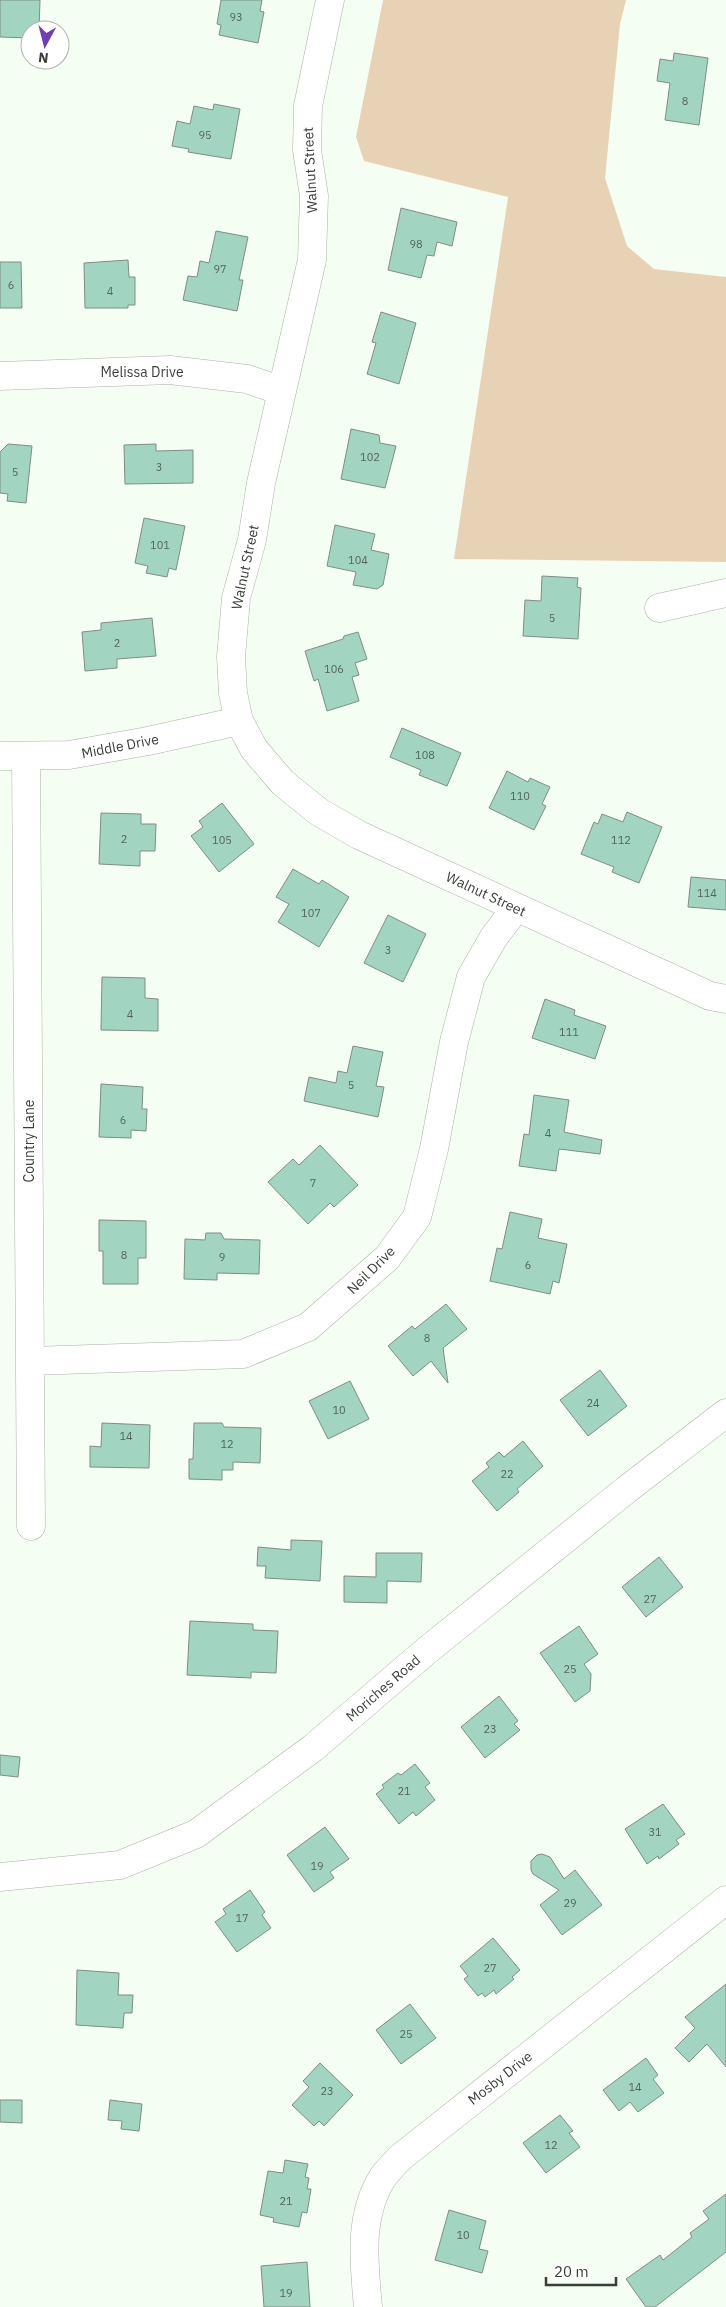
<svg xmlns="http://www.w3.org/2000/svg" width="726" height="2307" viewBox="0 0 726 2307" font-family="'IBM Plex Sans',sans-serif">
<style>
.green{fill:#e8d2b6}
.building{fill:#a1d5c1;stroke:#7f8d87}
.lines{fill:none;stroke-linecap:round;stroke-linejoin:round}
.minor-casing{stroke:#aab2a7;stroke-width:29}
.tertiary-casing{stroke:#aab2a7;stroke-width:29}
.minor{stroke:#fff;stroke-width:28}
.tertiary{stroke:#fff;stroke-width:28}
.labels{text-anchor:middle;stroke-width:4.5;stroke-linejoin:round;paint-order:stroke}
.number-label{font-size:11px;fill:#54645b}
.street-label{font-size:14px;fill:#3a3e39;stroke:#fff}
</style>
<rect width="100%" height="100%" fill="#f5fef2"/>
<path class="green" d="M383,0H626L620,24L605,178L627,246L654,269L726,277V562L454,559L508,197L364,161L356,137Z"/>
<path class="building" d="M0,0H40L39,30H30V38L0,37Z
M221,0H262L260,11L264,12L258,43L219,35L221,25L217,24Z
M674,53L708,58L699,125L665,120L670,83L657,81L660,59L673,61Z
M214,104L240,109L231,159L188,152L189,149L172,146L177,121L190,124L194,106L213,110Z
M401,208L457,222L452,246L437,242L434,256L427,255L421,278L388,270Z
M216,231L248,237L239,280H243L237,311L183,300L188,276L197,277L200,261L209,263Z
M128,260L129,277H135V305H128V308H85L84,263Z
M0,262H21L22,308H0Z
M381,312L416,323L399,384L367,374L376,343L372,342Z
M351,429L379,435L380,443L396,446L385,488L341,479Z
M8,444L32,446L26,503L7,501L8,494L0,493V452Z
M156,444V451L193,450V483L125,484L124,445Z
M144,518L185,526L176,570L169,568L167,577L146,573L148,566L135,563Z
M335,525L375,534L371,550L389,554L383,585L377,589L353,585L356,572L327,566Z
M542,576L578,578L577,587L581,588L578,639L523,636L525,600L541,601Z
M152,618L156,656L117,659V668L85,671L82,632L101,630V623Z
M358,632L367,659L355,663L359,675L352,677L359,701L327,711L318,679L314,681L305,651L343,639L344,636Z
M402,728L461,753L447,786L419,775L421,770L390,757Z
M507,771L528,782L530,778L550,787L542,804L546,806L534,830L489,808Z
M222,803L254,844L219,872L191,836L203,827L199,821Z
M627,812L662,827L639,883L612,872L614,867L581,854L594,822L598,824L602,814L623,822Z
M101,813L141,814V824H156L155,851H140V866L99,864Z
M293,869L319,884L322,880L349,897L319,947L278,922L289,904L276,897Z
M691,877L726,880V910L688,907Z
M388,915L426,934L403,982L364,963Z
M102,977L145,978V998L158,999V1031L101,1030Z
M545,999L575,1010L574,1015L606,1026L595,1059L532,1038Z
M353,1046L383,1052L376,1086L384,1087L378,1117L304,1101L309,1077L336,1083L338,1071L347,1073Z
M101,1084L143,1087L142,1109H147L146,1131L131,1130V1138L99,1137Z
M534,1095L569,1100L564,1132L602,1140L600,1154L559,1149L556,1171L519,1166L524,1134L529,1135Z
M320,1145L358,1185L334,1207L330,1203L308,1224L268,1182L293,1159L299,1165Z
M510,1212L542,1219L538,1238L567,1244L559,1283L553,1281L550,1294L490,1281L497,1248L502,1249Z
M99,1220L146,1221V1258H138V1284H103V1251H99Z
M206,1233H221L224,1239L260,1240L259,1274L217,1273V1280L184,1279L185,1239L205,1240Z
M446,1304L467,1329L443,1348L448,1383L431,1361L413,1376L388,1346L412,1326L415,1329Z
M600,1370L627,1406L588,1436L560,1400Z
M350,1381L369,1419L328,1439L309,1401Z
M102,1423L150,1425L149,1468L90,1467V1446L101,1447Z
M194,1423H222L224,1427L261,1428L260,1463L233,1462V1470H222V1480L189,1479V1459H193Z
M523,1441L543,1466L517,1489L519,1492L497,1511L472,1481L489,1467L486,1463L499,1452L504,1457Z
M291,1540L322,1541L320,1581L265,1578L266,1566H257L258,1547L291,1550Z
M376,1553H422L421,1582L387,1581V1603L344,1602V1576L376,1577Z
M659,1557L683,1587L646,1617L622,1587Z
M190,1621L253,1624V1630L278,1631L276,1673L251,1672V1678L187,1675Z
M579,1626L598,1654L584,1664L591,1674L590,1691L575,1702L540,1653Z
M499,1696L518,1721L514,1724L520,1730L485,1758L461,1727Z
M0,1755L20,1757L18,1777L0,1775Z
M415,1764L430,1783L425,1787L435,1800L416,1816L413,1812L399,1824L376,1794L384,1788L382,1785L398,1773L401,1775Z
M663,1804L685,1834L676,1840L679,1844L659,1859L658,1856L647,1864L625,1829Z
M325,1827L349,1859L330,1872L334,1878L314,1892L287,1855Z
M542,1854L550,1857L564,1879L575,1870L602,1905L562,1935L540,1905L559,1890L533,1874L531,1870V1861L537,1855Z
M250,1890L265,1912L262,1915L271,1928L237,1952L215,1922L226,1914L223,1909Z
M493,1938L520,1970L512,1977L514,1979L496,1994L494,1990L485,1997L482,1993L478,1996L464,1979L468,1976L460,1966Z
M77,1970L119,1973L118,1995H133L132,2013H124L123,2028L76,2025Z
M726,1984V2067L707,2044L689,2062L675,2048L695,2028L685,2017Z
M410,2004L436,2038L401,2064L376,2030Z
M646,2058L658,2075L653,2079L664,2093L638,2112L630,2102L619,2111L603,2090Z
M320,2063L353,2095L324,2126L319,2121L314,2126L292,2105L309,2087L303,2081Z
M0,2100H22V2123L0,2122Z
M110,2100L142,2104L139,2131L121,2129L122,2121L108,2120Z
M560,2115L573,2131L569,2133L580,2147L546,2173L523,2143Z
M285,2160L308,2164L305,2177L309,2178L307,2189H311L307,2213L302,2212L299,2227L273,2222L274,2218L260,2215L268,2171L283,2173Z
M726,2194V2252L655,2307H646L626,2279L660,2255L663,2260L692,2237L690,2233L709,2219L703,2211Z
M449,2210L486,2221L479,2249L488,2251L482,2273L435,2260Z
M307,2262L310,2307H264L261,2266Z"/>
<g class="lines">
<g class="minor-casing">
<path id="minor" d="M330,0L308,106L307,150L314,196L312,260L261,483L252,540L236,598L231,657L233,693L239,721L254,749L283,783L319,812L359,835L710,996L726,999
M0,376L170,370L247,379L282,391
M659,608L726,593
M0,756L69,755L148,741L239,721
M26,756L31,1526
M31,1361L243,1354L308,1327L387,1258L417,1217L434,1149L454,1042L471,977L494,937L516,908
M368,2307C364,2263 358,2216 383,2177C388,2170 395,2163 401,2157L726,1900"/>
</g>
<g class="tertiary-casing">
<path id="tertiary" d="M0,1877L120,1865L196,1834L313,1748L425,1652L626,1490L726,1413"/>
</g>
<use href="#minor" class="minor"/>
<use href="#tertiary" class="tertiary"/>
</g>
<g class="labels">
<g class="number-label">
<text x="236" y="21">93</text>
<text x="685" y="105">8</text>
<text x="205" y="139">95</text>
<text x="416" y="248">98</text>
<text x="220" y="273">97</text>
<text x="11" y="289">6</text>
<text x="110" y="295">4</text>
<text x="370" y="461">102</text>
<text x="159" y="471">3</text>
<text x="15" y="476">5</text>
<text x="160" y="549">101</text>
<text x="358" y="564">104</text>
<text x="552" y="622">5</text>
<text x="117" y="647">2</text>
<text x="334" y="673">106</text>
<text x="425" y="759">108</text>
<text x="520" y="800">110</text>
<text x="124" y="843">2</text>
<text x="222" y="844">105</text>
<text x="621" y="844">112</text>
<text x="707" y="897">114</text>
<text x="311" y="917">107</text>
<text x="388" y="954">3</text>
<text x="130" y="1018">4</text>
<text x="569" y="1036">111</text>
<text x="351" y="1089">5</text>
<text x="123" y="1124">6</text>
<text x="548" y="1137">4</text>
<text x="313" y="1187">7</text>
<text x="124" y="1259">8</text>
<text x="222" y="1261">9</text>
<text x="528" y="1269">6</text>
<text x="427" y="1342">8</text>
<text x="593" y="1407">24</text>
<text x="339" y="1414">10</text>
<text x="126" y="1440">14</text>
<text x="227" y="1448">12</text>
<text x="507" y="1478">22</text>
<text x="650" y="1603">27</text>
<text x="570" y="1673">25</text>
<text x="490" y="1733">23</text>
<text x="404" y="1795">21</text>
<text x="655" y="1836">31</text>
<text x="317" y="1870">19</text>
<text x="570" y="1907">29</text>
<text x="242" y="1922">17</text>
<text x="490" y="1972">27</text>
<text x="406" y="2038">25</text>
<text x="635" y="2091">14</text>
<text x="327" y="2095">23</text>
<text x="551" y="2149">12</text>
<text x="286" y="2205">21</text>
<text x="463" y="2239">10</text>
<text x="286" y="2297">19</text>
</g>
<g class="street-label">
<text transform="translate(310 170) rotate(-93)" y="5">Walnut Street</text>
<text x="142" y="377">Melissa Drive</text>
<text transform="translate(245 567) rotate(-78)" y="5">Walnut Street</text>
<text transform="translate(120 746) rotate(-11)" y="5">Middle Drive</text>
<text transform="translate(486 894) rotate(25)" y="5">Walnut Street</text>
<text transform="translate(29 1141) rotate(-90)" y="5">Country Lane</text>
<text transform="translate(371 1270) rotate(-45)" y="5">Neil Drive</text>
<text transform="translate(383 1688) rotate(-41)" y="5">Moriches Road</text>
<text transform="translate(500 2078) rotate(-38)" y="5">Mosby Drive</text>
</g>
</g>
<g transform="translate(45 45) rotate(187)"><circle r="24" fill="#ffffff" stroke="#b0b2b0"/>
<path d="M0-4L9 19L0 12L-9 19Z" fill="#6f3eb6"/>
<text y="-8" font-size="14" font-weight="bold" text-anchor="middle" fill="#3a3e39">N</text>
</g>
<path d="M546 2277v8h70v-8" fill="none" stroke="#3a3e39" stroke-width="2.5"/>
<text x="554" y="2277" font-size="15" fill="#3a3e39" stroke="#ffffff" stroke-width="4" paint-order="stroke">20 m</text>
</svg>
